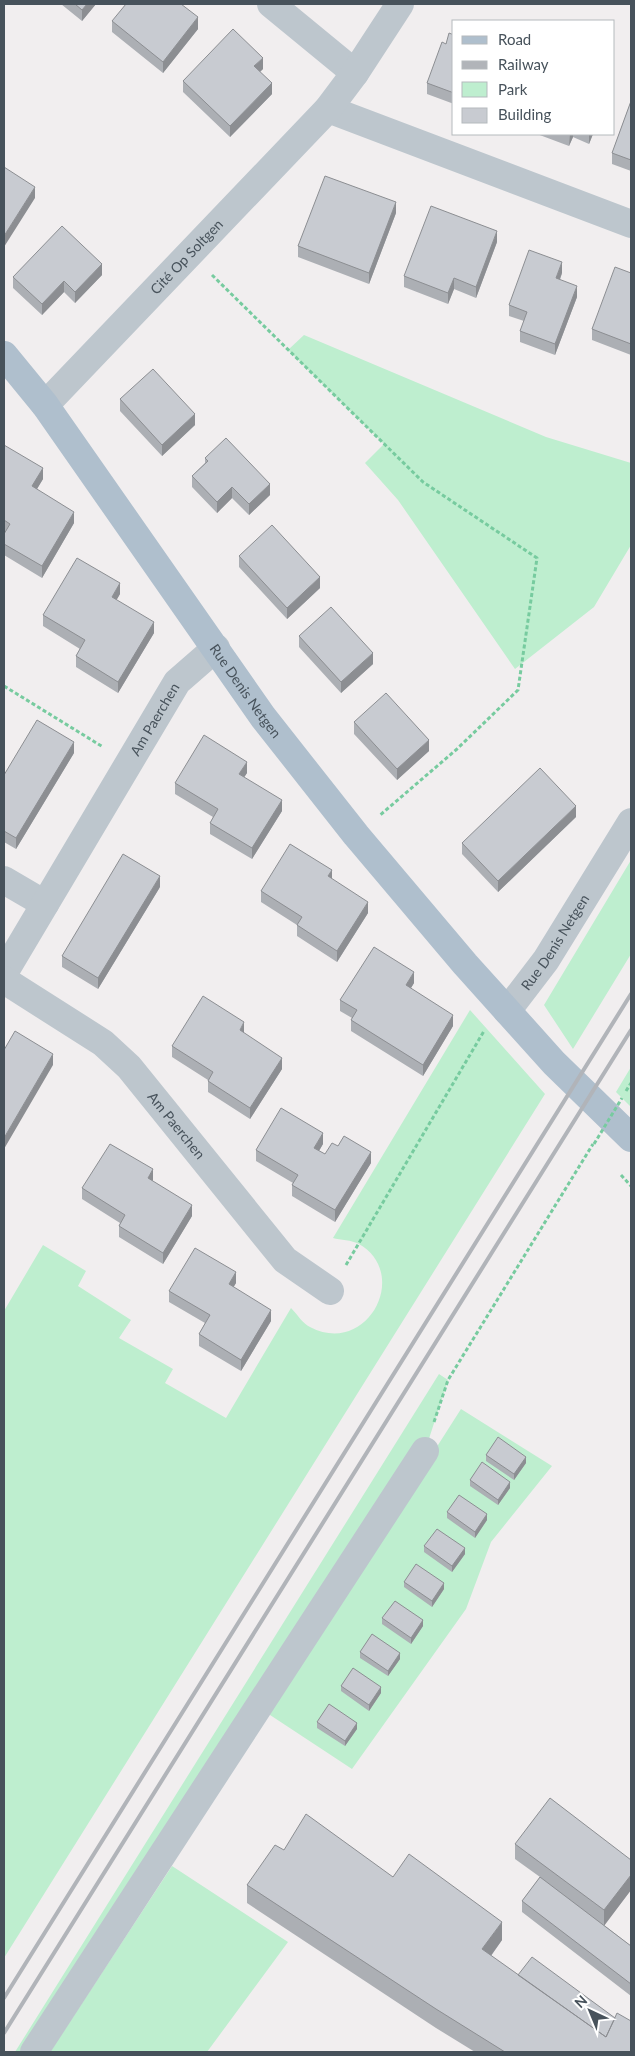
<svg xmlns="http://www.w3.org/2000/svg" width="635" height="2056" viewBox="0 0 635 2056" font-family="Lato,sans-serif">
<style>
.green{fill:#beeecf}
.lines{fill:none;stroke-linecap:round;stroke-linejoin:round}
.path{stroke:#77cb9f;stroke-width:3;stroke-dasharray:4 2.5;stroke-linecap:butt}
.minor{stroke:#bdc6cd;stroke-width:28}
.major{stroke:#afbfcd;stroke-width:28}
.rail{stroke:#b1b4b9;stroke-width:4}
.path-bridge{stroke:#77cb9f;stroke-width:3;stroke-dasharray:4 2.5;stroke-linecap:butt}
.wall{fill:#acafb4}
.shaded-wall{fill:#8c8e92}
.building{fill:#c8cbd1;stroke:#8c8e92}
.labels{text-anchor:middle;stroke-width:4;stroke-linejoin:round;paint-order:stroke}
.street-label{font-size:14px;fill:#47525b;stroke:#fff}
</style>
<rect width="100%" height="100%" fill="#f1eeef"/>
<path class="green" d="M304,335L546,437L631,463V545L594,607L515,669L398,500L365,463L384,444L288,350Z
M631,860V954L573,1049L544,1005Z
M470,1010L545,1094L4,1958V1311L43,1245L86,1271L78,1286L131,1320L119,1338L173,1369L165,1383L226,1418L291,1308C297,1314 303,1324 310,1327C367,1357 411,1274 359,1244C352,1240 340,1240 333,1238Z
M631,1067V1107L616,1092Z
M439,1374L448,1380L425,1451L34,2052H15Z
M461,1409L552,1466L491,1542L466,1609L352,1769L267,1713Z
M172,1866L288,1942L207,2052H50Z"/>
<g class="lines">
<path class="path" d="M212,275L423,482L537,558L518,690L457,749L379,816
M4,686L103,747
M626,1091L631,1083
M621,1175L631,1186
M346,1265L484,1031
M434,1422L448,1380L593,1144"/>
<g class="minor">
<path d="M271,4L355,73"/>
<path d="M328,109L631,224"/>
<path id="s1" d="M45,405L328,109L355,73L400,4"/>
<path d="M4,880L45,904"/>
<path id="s2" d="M4,973L177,682L216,648"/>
<path id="s3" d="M4,980L103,1043L129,1067L285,1260L330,1291"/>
<path id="s4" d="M507,1011L546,960L631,822"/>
<path d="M34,2052L425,1451"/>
</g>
<path class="major" id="s5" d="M4,355L45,405L263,717L356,835L465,964L554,1063L631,1138"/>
<path class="rail" d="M4,1998L631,994
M4,2033L631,1030"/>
<path class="path-bridge" d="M594,1144L622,1098"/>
</g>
<path class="wall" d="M61,4H96L82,21Z
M112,21L198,29L163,73L112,32Z
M454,35V104L427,94V83L446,44Z
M263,69L260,72L272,94L230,137L183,92V81Z
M631,101V171L612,164V153Z
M537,134H593L589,144L573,137L569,146Z
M396,213L369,284L298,257V246Z
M497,242L476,298L454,289L448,304L404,287V276Z
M562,273L560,280L577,297L555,355L520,342V331L524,321L509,316V305Z
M631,273V355L592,340V329Z
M102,275L75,303L64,292L42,315L13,288V277Z
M120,399L195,425L162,456L120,411Z
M4,445L43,479L37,489L74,523L42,578L4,555V534L5,532L4,531Z
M205,458L270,495L249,515L232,498L217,513L192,487V476L205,463Z
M239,556L320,588L287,619L239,567Z
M120,594L116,600L154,633L118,693L76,667V656L80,649L43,626V615Z
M299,636L373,664L341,693L299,647Z
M354,722L429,751L397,780L354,734Z
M74,753L16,849L4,842V775Z
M247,773L244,777L282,811L252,859L210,834V823L213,817L175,794V783Z
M576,817L498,892L462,854V843Z
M332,879L368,913L337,962L297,936V925L261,902V891Z
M160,887L98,989L62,967V956Z
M414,983L411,988L453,1026L423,1076L351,1031V1020L352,1018L340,1011V1000Z
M244,1033L282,1069L250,1119L208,1092V1080L172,1057V1046Z
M323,1144L319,1151L325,1154L371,1163L335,1222L292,1196V1185L293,1183L256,1161V1150Z
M153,1180L152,1181L192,1216L163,1264L119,1237V1226L120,1223L82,1199V1188Z
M236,1283L233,1287L271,1321L241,1371L199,1346V1334L205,1323L169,1302V1291Z
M486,1455L526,1463L514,1480L486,1461Z
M470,1480L510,1488L498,1505L470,1486Z
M447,1512L487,1520L475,1538L447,1518Z
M424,1546L465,1554L452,1572L424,1552Z
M404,1582L444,1589L432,1607L404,1587Z
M382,1618L423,1626L411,1644L382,1624Z
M360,1652L400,1659L388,1676L360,1658Z
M341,1686L381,1693L369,1711L341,1691Z
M317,1722L357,1729L345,1746L317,1728Z
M515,1844L631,1860V1890L604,1925L631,1946V1996L522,1912V1901L540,1877L515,1859Z
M284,1850L393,1877L502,1940L491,1956L518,1975L615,2018L631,2052H475L436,2028L247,1903V1885Z"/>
<path class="shaded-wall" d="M87,4H96L82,21V10Z
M198,17V29L163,73V62Z
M263,58V69L254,77V66Z
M272,83V94L230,137V126Z
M570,134H573V137L569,146Z
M589,134H593L589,144Z
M35,187V198L4,247V236Z
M396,202V213L369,284V273Z
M497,231V242L476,298V287Z
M562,262V273L556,289V278Z
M102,264V275L75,303V292Z
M454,278V289L448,304V293Z
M64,281V292L42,315V304Z
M577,286V297L555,355V344Z
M195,414V425L162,456V445Z
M43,468V479L32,497V486Z
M270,484V495L249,515V504Z
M232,487V498L217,513V502Z
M74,512V523L42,578V566Z
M320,577V588L287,619V608Z
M120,583V594L112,608V597Z
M154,622V633L118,693V682Z
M373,653V664L341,693V682Z
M429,740V751L397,780V769Z
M74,742V753L16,849V838Z
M247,762V773L239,785V774Z
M282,800V811L252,859V848Z
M576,806V817L498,892V881Z
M332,870V881L328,876Z
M160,876V887L98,989V978Z
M368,902V913L337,962V951Z
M414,972V983L406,996V985Z
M453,1015V1026L423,1076V1065Z
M244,1022V1033L240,1041V1030Z
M53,1054V1065L4,1149V1138Z
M282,1058V1069L250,1119V1108Z
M323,1133V1144L314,1159V1148Z
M371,1152V1163L335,1222V1210Z
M153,1169V1180L148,1189V1178Z
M192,1205V1216L163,1264V1253Z
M236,1272V1283L229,1295V1284Z
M271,1310V1321L241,1371V1360Z
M526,1457V1463L514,1480V1474Z
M510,1482V1488L498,1505V1500Z
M487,1514V1520L475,1538V1532Z
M465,1548V1554L452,1572V1566Z
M444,1583V1589L432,1607V1601Z
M423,1620V1626L411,1644V1638Z
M400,1653V1659L388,1676V1671Z
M381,1687V1693L369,1711V1705Z
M357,1723V1729L345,1746V1741Z
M631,1875V1890L604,1926V1910Z
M502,1922V1940L482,1968V1949Z"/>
<path class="building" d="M75,4H87L82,10Z
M126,4H181L198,17L163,62L112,21Z
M233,29L263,58L254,66L272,83L230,126L183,81Z
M449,33L454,35V93L427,83L442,42L446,44Z
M631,101V160L612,153Z
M4,167L35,187L4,236Z
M325,176L396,202L369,273L298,246Z
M431,206L497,231L476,287L454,278L448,293L404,276Z
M62,226L102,264L75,292L64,281L42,304L13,277Z
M529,250L562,262L556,278L577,286L555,344L520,331L527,312L509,305Z
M615,267L631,273V344L592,329Z
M153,369L195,414L162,445L120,399Z
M226,438L270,484L249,504L232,487L217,502L192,476L208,461L205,458Z
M4,445L43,468L32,486L74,512L42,566L4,544V534L10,524L4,520Z
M272,525L320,577L287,608L239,556Z
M77,558L120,583L112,597L154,622L118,682L76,656L85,640L43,615Z
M331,607L373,653L341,682L299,636Z
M386,693L429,740L397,769L354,722Z
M37,720L74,742L16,838L4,831V775Z
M204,735L247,762L239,774L282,800L252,848L210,823L218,809L175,783Z
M540,768L576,806L498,881L462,843Z
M290,844L332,870L328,876L368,902L337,951L297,925L302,917L261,891Z
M123,854L160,876L98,978L62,956Z
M374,947L414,972L406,985L453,1015L423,1065L351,1020L357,1010L340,1000Z
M203,996L244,1022L240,1030L282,1058L250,1108L208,1081L213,1072L172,1046Z
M15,1031L53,1054L4,1138V1050Z
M281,1108L323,1133L314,1148L325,1154L332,1143L338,1146L344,1136L371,1152L335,1210L292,1185L298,1175L256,1150Z
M110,1144L153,1169L148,1178L192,1205L163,1253L119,1226L125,1215L82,1188Z
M195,1248L236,1272L229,1284L271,1310L241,1360L199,1334L210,1315L169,1291Z
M498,1437L526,1457L514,1474L486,1455Z
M482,1462L510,1482L498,1500L470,1480Z
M459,1495L487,1514L475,1532L447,1512Z
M437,1529L465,1548L452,1566L424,1546Z
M416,1564L444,1583L432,1601L404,1582Z
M395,1601L423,1620L411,1638L382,1618Z
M372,1634L400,1653L388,1671L360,1652Z
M353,1668L381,1687L369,1705L341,1686Z
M329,1704L357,1723L345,1741L317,1722Z
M550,1798L631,1860V1875L604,1910L515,1844Z
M306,1814L393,1877L409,1854L502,1922L482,1949L606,2037L617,2013L631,2021V2052H505L436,2009L247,1885L275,1845L284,1850Z
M540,1877L631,1946V1984L522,1901Z
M532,1957L615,2018L606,2037L518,1975Z"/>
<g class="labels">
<g class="street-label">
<text dy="5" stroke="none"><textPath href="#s1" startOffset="205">Cité Op Soltgen</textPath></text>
<text dy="5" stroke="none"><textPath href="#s5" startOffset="414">Rue Denis Netgen</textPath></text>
<text dy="5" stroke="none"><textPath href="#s2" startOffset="295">Am Paerchen</textPath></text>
<text dy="5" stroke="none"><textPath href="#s4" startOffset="84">Rue Denis Netgen</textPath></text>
<text dy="5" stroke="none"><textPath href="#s3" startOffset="228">Am Paerchen</textPath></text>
</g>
</g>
<rect width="635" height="2056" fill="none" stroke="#47525b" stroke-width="10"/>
<rect x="452" y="20" width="162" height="115" fill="#ffffff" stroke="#b5babd"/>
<rect x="462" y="36" width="25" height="8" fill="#afbfcd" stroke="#b5babd"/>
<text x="498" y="45" font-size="15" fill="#47525b">Road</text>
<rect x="462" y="61" width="25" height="8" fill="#b1b4b9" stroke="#b5babd"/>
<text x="498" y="70" font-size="15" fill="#47525b">Railway</text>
<rect x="462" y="82" width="25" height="15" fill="#beeecf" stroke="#b5babd"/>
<text x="498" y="95" font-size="15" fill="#47525b">Park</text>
<rect x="462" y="108" width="25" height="15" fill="#c8cbd1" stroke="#b5babd"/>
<text x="498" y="120" font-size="15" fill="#47525b">Building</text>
<g transform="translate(590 2011) rotate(316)" stroke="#ffffff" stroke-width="4" paint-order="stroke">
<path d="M0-4L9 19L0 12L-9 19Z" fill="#47525b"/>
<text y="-8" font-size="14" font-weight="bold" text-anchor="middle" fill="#47525b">N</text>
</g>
</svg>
